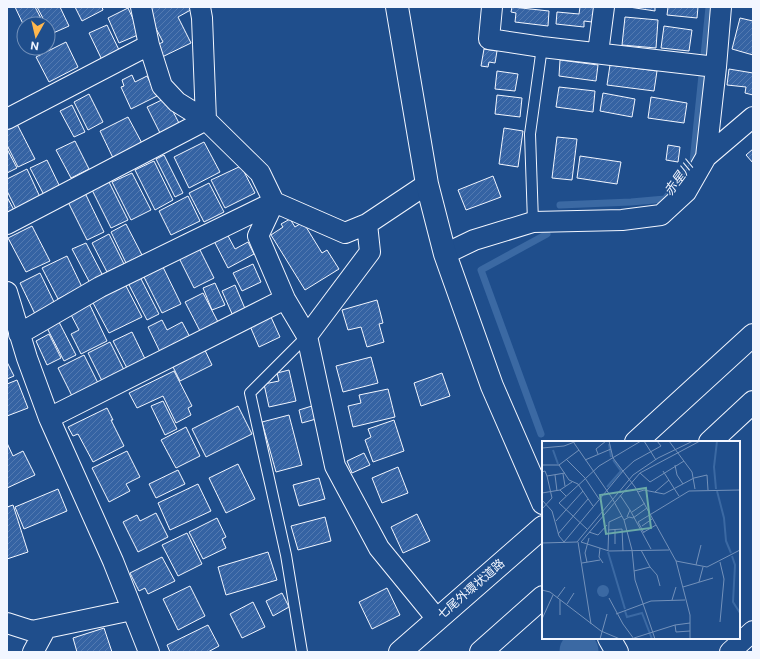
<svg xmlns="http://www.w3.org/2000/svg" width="760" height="659" viewBox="0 0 760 659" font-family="'Public Sans','Noto Sans JP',sans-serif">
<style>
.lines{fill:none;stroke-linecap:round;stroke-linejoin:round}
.stream{stroke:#3b69a3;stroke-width:7}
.river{stroke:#3b69a3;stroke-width:39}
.building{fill:url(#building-hatch);stroke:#f2f6ff}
.service-casing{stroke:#f2f6ff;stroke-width:12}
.minor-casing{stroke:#f2f6ff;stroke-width:22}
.tertiary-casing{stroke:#f2f6ff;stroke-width:24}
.service{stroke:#1f4e8c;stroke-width:10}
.minor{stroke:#1f4e8c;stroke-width:20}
.tertiary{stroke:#1f4e8c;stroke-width:22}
.labels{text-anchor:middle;stroke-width:3;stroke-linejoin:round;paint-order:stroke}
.street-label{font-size:12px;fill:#f2f6ff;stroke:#1f4e8c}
.water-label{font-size:13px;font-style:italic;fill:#f2f6ff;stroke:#1f4e8c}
.inset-river{fill:none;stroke:#3b69a3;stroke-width:2}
.inset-road{fill:none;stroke:#7391ba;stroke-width:1}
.view{fill:#6aa9a8;fill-opacity:0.15;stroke:#6aa9a8;stroke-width:2}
.inset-edge{fill:none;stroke:#f2f6ff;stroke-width:2}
</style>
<defs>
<pattern id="building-hatch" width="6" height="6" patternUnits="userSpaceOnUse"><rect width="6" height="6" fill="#3563a3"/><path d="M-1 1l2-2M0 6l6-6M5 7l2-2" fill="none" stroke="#537ab1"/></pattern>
</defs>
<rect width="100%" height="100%" fill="#1f4e8c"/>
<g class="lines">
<path class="stream" d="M560,205L631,202L665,199L693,162L709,7
M541,434L481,270L547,234"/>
<path class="river" d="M579,651V652"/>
</g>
<path class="building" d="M15,7H35L44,24H24V26Z
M37,7H60L69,26L51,34L48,29V24H46Z
M75,7H102L103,10L82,21Z
M150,7H196L178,17L191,43L160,58L155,46L163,42L146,9Z
M512,7L549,11L548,26L515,22L516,13L511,12Z
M580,7H594L592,22L584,21V27L556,24L557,12L579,14Z
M629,7H655V11Z
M668,7H698L697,18L667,15Z
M128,8L140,34L119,43L108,18Z
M625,17L658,20L656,48L622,45Z
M740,18L753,21V55L732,49Z
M107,25L120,52L102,60L89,33Z
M664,26L692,30L689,51L661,48Z
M66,42L78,67L49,82L36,57Z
M484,49L497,51L495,63L489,62L488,67L481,66Z
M560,60L598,65L596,81L559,76Z
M610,65L657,71L654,91L607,85Z
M729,69L753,73V95L745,93L746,87L727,85Z
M497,71L518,74L515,91L495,89Z
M132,75L135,82L147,76L157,96L131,109L121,87L124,86L122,80Z
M559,87L595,91L593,112L556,107Z
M603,93L635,99L632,117L600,111Z
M89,94L103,122L88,130L74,102Z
M497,95L522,98L520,117L495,114Z
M651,97L687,103L684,123L648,118Z
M166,98L180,125L161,135L147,107Z
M72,105L85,132L74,137L60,111Z
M128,117L143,145L114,160L100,131Z
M17,124L35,159L18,167L7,145V129Z
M504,128L523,131L518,167L499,164Z
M557,137L577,139L572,180L552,178Z
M75,141L89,169L71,178L56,150Z
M204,142L220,172L189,188L174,157Z
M668,145L680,147L678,162L666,160Z
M7,149L17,168L7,173Z
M753,149V163L746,155Z
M164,155L183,193L175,197L156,159Z
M580,156L621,162L617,184L577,178Z
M47,160L60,187L44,195L30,168Z
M154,161L173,200L155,210L135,170Z
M241,166L255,193L225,208L211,180Z
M27,169L40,197L16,209L7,191V179Z
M132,173L151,210L131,220L112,182Z
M493,176L501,197L466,210L458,190Z
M109,182L128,220L111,228L92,190Z
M209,183L224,212L204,222L189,193Z
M85,193L104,232L87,240L68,202Z
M188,196L200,221L171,235L159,211Z
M7,197L14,210L7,213Z
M290,219L295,227L303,222L322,253L327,250L339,269L305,290L271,235L283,227L281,224Z
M126,224L142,255L126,263L111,232Z
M32,226L50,261L26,272L8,238Z
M226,232L235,249L248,242L254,254L228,268L213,239Z
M109,234L124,264L107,272L92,243Z
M86,243L103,276L90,283L72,249Z
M199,248L214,278L194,288L179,258Z
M67,256L82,287L58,299L42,268Z
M161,263L181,304L162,313L142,273Z
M253,264L261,282L242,291L233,273Z
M40,273L55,304L35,314L20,283Z
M139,275L159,314L147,320L127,281Z
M215,283L225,305L212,310L203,288Z
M125,284L142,317L109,333L92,301Z
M235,285L246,311L233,316L222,291Z
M203,293L219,324L201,333L185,302Z
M87,299L107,341L81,354L71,334L79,330L68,309Z
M377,300L383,323L379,324L384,342L367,347L361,327L348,330L342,310Z
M271,317L280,337L259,347L250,326Z
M162,320L167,330L182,322L191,339L161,354L148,327Z
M59,322L76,355L64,361L47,328Z
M132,332L147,363L129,372L113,341Z
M49,334L61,358L47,365L36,341Z
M110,342L125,372L103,383L88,353Z
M203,346L212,365L180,381L170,361Z
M84,355L99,385L73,398L58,368Z
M371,357L378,383L343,392L336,366Z
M7,362L14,376L7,379Z
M289,370L296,401L269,407L264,384L279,381L277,373Z
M174,371L192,406L188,408L191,415L176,423L163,396L137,408L129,393Z
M442,373L450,396L421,406L414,383Z
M17,380L28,408L7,416V384Z
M388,389L395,417L353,427L348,406L361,403L359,395Z
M163,401L177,429L165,435L151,406Z
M238,406L252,434L206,457L192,429Z
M312,406L316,419L302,423L299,410Z
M107,408L113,420H111L124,446L93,462L78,434L73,436L68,427Z
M289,415L302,465L276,472L262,422Z
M394,420L404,451L373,462L365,440L371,437L368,429Z
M186,427L200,456L176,468L161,440Z
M7,443L13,456L23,451L35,475L7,488Z
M127,451L140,477L126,484L130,491L109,502L92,468Z
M364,453L370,465L352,473L347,461Z
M238,464L255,499L226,513L209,478Z
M398,467L408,493L382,503L372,478Z
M178,470L185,484L156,498L149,484Z
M319,478L325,499L299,506L293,485Z
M198,484L211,511L170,530L158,503Z
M58,489L67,511L24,529L15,507Z
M13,505L28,552L7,559V507Z
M156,513L168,537L138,552L123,522L137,515L140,521Z
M417,514L430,541L403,553L391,527Z
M325,517L331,541L298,550L291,526Z
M217,518L226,537L222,539L226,548L203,559L189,532Z
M187,533L202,564L178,576L162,545Z
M268,552L277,580L226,595L218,567Z
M162,557L175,581L148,594L145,588L139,591L130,573Z
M190,586L205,616L178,630L163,599Z
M387,588L400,615L372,629L359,602Z
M282,593L289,607L273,616L266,601Z
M253,602L265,627L242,638L230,614Z
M208,625L219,646L208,652H170L167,645Z
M104,628L112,652H77L73,638Z"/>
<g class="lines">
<g class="service-casing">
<path id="service" d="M533,222L530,134L542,47
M302,652L286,555L250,393L307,336"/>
</g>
<g class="minor-casing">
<path id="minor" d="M200,7L202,18L206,120L260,173L274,202L345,233L367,224L427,184
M492,7L489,39L542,47L716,67
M598,53L604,7
M7,119L149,45
M706,157L753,117
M274,202L258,236L285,299L307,336
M7,224L206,120L177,102L162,86L149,45L141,7
M367,224L370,252L307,336L335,466L379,548L437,619
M445,254L474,240L533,222L622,220L661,215L686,192L706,157L716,67L721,7
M7,292L27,358L49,418L113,561L149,652
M19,334L100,287L274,202
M49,418L285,299
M7,623L32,631L132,610
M33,652L46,628
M730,652L753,631"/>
</g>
<g class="tertiary-casing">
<path id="tertiary" d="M397,7L427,184L445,254L492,386L543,503
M636,442L753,335
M710,442L753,402
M609,638L617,652
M400,652L543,527
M481,652L543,597"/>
</g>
<use href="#service" class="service"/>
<use href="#minor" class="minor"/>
<use href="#tertiary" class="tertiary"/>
</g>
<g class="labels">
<g class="street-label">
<text transform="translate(471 589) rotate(-41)" y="4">七尾外環状道路</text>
</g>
<g class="water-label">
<text transform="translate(678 178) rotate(-54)" y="5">赤星川</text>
</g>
</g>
<g transform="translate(542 441)">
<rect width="198" height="198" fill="#1f4e8c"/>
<path d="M55 150a6 6 0 1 1 12 0a6 6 0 1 1-12 0Z" fill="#3b69a3"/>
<path class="inset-river" d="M67,3L69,16M11,9L16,23M65,46L79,30L71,19M174,48L172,26L175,0M175,50L182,77L184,100L189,112M66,111L83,168M190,115L193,124L191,161L198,172M83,170L85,176L100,172L110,198"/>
<path class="inset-road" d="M67,0L71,17L93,46L134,120L148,174V198M102,0L114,19M127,0L150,31L153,48M32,2L70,57L82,79L90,109L93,139L113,198M0,7L22,5L35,0M56,13L54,8L64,0M24,18L43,37L57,58M43,19L69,8M0,24H17L37,9M17,24L27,39L36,43L51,65M133,24L135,34L141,43M121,30L137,55M0,31L3,30L5,35L10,57L0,68M98,32L108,41L142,20M21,33L23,45M13,34L15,50M5,35L23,32M18,49L30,41M96,51L102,49L122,53L152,37L165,34L166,49M113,51L127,39M0,52L18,49L24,55M78,54L88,69L85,76M0,59L10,70L17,95L22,101L81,30L92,20L119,5L115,0M88,69L109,108M90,71L103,62M82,79L87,76L91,77L105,67M14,80L41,50M100,85L110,78M45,88L17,62L57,25L99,0M73,88V103M66,89L80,88L81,110M47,91L56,94L65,84M102,91L114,84M102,92L96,81L147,50L198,49M16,93L46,58M35,101L91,34L116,17L151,0M36,101L49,183M39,101L98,32L158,0M39,101L67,110L127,109M0,102L35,101M58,107L57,116L61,122M66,109L67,81L80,75M134,120L165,126L198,109M45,121L43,112L47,97M178,121L182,138L178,181M40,122L58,119M154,124L159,104M108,126L115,134L118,145M92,130L108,126L99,109M157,141L161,126M141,146L171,137M0,149L8,151L59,190L78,198M15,157L23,146M67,157L81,183L92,198M130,159L134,146M25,163L32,152M74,173L109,160L143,159M18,174V159M0,178L11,154M148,182L133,184L134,191L148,190M92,197L133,184M58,198L65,173"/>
<path class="view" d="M104,47L109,87L64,93L58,54Z"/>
<rect width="198" height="198" class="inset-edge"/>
</g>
<rect width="760" height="659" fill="none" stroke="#f2f6ff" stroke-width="16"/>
<g transform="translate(36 36) rotate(188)"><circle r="19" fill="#1f4e8c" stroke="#7391ba"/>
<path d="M0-3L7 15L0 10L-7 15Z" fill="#ffb74d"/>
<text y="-6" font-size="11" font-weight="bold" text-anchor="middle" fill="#f2f6ff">N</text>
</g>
</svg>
